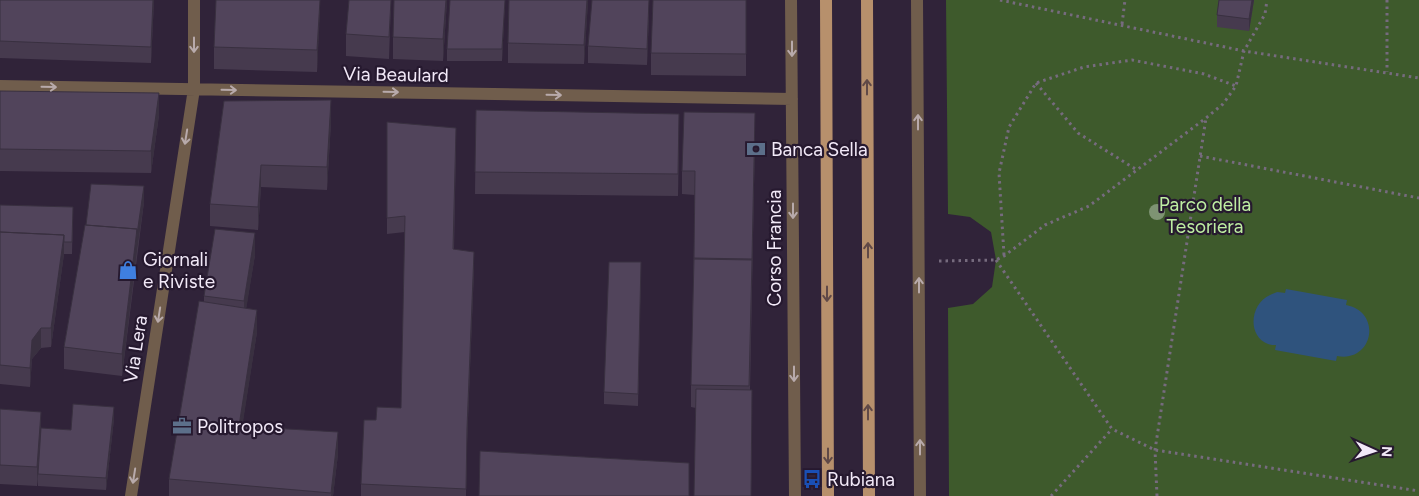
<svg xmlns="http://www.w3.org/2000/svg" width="1419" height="496" viewBox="0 0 1419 496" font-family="Figtree,sans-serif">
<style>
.green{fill:#3e5a2c}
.water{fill:#2f537d}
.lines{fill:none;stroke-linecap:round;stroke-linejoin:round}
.path{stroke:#766b7e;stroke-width:3;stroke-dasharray:2.5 4;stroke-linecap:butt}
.minor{stroke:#705d4c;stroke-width:12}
.primary{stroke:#b7906c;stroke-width:12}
.tree{fill:#7e9373}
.wall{fill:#463a4e}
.shaded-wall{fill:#393040}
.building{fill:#51445b;stroke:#393040}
.oneway{stroke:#b8aaab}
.oneway2{stroke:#604947}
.labels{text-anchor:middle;stroke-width:4.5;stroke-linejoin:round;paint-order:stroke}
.street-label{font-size:19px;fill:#f2e9f8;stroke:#26192f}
.poi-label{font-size:19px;fill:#f2e9f8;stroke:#26192f;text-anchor:start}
.park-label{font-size:19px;fill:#beeea2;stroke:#26192f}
</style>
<rect width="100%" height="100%" fill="#302339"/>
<path class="green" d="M946,0H1419V496H949L948,308L973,304L992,287L996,260L991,232L970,217L948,214Z"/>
<path class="water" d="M1286,289L1347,300L1346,305C1383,312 1373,363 1337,356L1336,361L1275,350L1276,345C1273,345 1270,345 1268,344C1246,335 1251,303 1270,295C1270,295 1277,292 1277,292C1280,292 1283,293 1285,293Z"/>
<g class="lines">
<path class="path" d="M1000,0L1244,51L1419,78
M1387,0V72
M1122,24L1125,0
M1036,83L1078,133L1137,170
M1200,156L1419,198
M1004,255L999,173L1009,127L1036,83L1084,67L1132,60L1204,74L1236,86
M996,260L1112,429L1155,450L1419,491
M939,261L996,260L1004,256L1045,225L1089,206L1206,118L1223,104L1236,86L1244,51L1265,14L1267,0
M1051,496L1112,429
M1157,496L1155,450L1206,118"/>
<path class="minor" d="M791,0L795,496
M917,0L920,496
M0,86L792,99
M131,496L194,89V0"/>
<path class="primary" d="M826,0L828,496
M867,0L869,496"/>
</g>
<circle class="tree" cx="1157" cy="212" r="8"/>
<path class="wall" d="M0,0H154L151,63L0,58Z
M320,0L317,72L214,69V47Z
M391,0L389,59L346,56V34Z
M447,0L443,61L393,59V37Z
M505,0L502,61H447V49Z
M588,0L584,64L508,63V43Z
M746,0V76L651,75V53Z
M1219,0H1254L1249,31L1217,27V15Z
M649,14L647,65L588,63V46Z
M0,91L159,115L151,173L0,171Z
M224,101L331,122L327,190L261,187L258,230L210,226V204Z
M476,110L679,136L678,196L475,194Z
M387,122L456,144L454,249L474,269L467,444L466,496H361V484L376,420L401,408L405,232L387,234Z
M755,137L750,390L752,414L751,496H694L696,408L691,407V385L695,195L682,194V171Z
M144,202L122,376L64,369V347L86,225Z
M0,205L73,207L72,254H64L51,347L41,348L32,359L30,387L0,384Z
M255,255L246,308L257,332L242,426L338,454L333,496H169V479L204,302V296Z
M641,262L638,406L604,404V392Z
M0,409L41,428L71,430L114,419L106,490L38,486V479L37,486L0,484Z"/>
<path class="shaded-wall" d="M153,0H154L151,63V47Z
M320,0V13L317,72V50Z
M446,0H447V1L443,61V39Z
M505,0L502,61V49Z
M587,0H588V3L584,64V45Z
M649,0V14L647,65V49Z
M1252,0H1254L1249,31V19Z
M159,93V115L151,173V151Z
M331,100V122L327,190V167Z
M755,113V137L752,282V259Z
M679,114V136L678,196V174Z
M261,165V187L258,230V207Z
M144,186V202L137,251V234Z
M137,229V251L122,376V354Z
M255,233V255L244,323V301Z
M64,235V254L51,347V328Z
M474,252V269L467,444L466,496L467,428Z
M257,310V332L239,448V426Z
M41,328V348L32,359L30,387V368L32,340Z
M114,407V419L106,490V478Z
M41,412V431L37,486V467Z
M338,432V454L333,496H331Z"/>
<path class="building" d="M0,0H153L151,47L0,41Z
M216,0H320L317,50L214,47Z
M349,0H391L389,37L346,34Z
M394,0H446L443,39L393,37Z
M450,0H505L502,49H447Z
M509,0H587L584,45L508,43Z
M592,0H649L647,49L588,46Z
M653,0H746V54L651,53Z
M1219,0H1252L1249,19L1217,15Z
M0,91L159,93L151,151L0,149Z
M331,100L327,167L261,165L258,207L210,204L224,101Z
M476,110L679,114L678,174L475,172Z
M684,112L755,113L752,259L694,258L695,171H682Z
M387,122L456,128L453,249L474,252L467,428L466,489L361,484L364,420H376L377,407L401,408L405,216L387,218Z
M91,184L144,186L137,234V229L86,225Z
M0,205L73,207L72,242H64V235L0,232Z
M85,225L137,229L122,354L64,347Z
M215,229L255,233L244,301L204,296Z
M0,232L64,235L51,328H41L32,340L30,368L0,365Z
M694,259L752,260L749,386L691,385Z
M609,262H641L638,394L604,392Z
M199,301L257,310L239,426L338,432L331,493L169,479Z
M696,389L752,390L751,496H694Z
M73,404L114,407L106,478L38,474L41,428L71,430Z
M0,409L41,412L37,467L0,465Z
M480,451L689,463V496H479Z"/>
<defs><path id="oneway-shaft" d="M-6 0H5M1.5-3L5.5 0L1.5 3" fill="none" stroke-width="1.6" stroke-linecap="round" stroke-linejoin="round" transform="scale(1.25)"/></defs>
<g class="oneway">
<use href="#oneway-shaft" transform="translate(194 45) rotate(90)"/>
<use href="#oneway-shaft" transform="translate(792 49) rotate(90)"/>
<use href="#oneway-shaft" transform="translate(49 87) rotate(1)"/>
<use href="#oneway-shaft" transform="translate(229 90) rotate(1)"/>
<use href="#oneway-shaft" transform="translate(391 92) rotate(1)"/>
<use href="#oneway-shaft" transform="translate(554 95) rotate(1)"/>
<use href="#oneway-shaft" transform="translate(918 122) rotate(-90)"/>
<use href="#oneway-shaft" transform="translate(186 137) rotate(99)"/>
<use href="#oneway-shaft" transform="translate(793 211) rotate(90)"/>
<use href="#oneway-shaft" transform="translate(919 285) rotate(-90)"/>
<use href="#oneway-shaft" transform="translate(159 315) rotate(99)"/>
<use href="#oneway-shaft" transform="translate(794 374) rotate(90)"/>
<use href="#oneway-shaft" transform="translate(920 447) rotate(-90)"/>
<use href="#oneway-shaft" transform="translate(134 476) rotate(99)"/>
</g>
<g class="oneway2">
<use href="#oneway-shaft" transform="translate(867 87) rotate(-90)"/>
<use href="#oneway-shaft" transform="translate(868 250) rotate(-90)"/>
<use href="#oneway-shaft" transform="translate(827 294) rotate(90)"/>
<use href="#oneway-shaft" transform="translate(868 412) rotate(-90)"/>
<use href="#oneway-shaft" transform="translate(828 456) rotate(90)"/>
</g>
<defs>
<g id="bank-bare" transform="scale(1.5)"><path d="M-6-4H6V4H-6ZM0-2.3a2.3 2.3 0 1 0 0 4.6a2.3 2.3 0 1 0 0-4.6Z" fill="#5c6f8a" stroke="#26192f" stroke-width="2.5" paint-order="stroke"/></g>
<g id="shop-bare" transform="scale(1.5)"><path d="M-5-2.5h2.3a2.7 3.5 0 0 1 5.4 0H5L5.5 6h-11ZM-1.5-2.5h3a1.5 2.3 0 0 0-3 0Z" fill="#3f7fe0" stroke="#26192f" stroke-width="2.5" paint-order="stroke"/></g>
<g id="office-bare" transform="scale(1.5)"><path d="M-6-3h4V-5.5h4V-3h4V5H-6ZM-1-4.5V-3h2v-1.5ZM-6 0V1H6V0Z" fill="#5c6f8a" stroke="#26192f" stroke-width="2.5" paint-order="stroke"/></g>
<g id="bus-bare" transform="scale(1.5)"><path d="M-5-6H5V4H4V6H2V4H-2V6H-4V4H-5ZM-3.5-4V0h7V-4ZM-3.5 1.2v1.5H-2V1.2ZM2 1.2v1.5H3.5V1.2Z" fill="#1a4fb4" stroke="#26192f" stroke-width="2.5" paint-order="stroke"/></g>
</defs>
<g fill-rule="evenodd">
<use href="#bank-bare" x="756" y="149"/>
<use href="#shop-bare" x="128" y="270"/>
<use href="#office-bare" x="182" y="426"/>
<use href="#bus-bare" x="812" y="479"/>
</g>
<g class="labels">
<g class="street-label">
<text transform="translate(396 74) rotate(1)" y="7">Via Beaulard</text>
<text transform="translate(774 248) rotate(-90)" y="7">Corso Francia</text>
<text transform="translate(135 349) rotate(-81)" y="7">Via Lera</text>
</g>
<g class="poi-label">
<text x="771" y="156">Banca Sella</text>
<text x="143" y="266">Giornali<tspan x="143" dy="22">e Riviste</tspan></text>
<text x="197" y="433">Politropos</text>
<text x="827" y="486">Rubiana</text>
</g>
<g class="park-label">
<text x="1205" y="211">Parco della<tspan x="1205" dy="22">Tesoriera</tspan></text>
</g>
</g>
<g transform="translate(1374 451) rotate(93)" stroke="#26192f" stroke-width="4" paint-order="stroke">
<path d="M0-4L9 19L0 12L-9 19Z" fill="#f2e9f8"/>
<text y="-8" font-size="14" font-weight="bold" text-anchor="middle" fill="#f2e9f8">N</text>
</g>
</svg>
